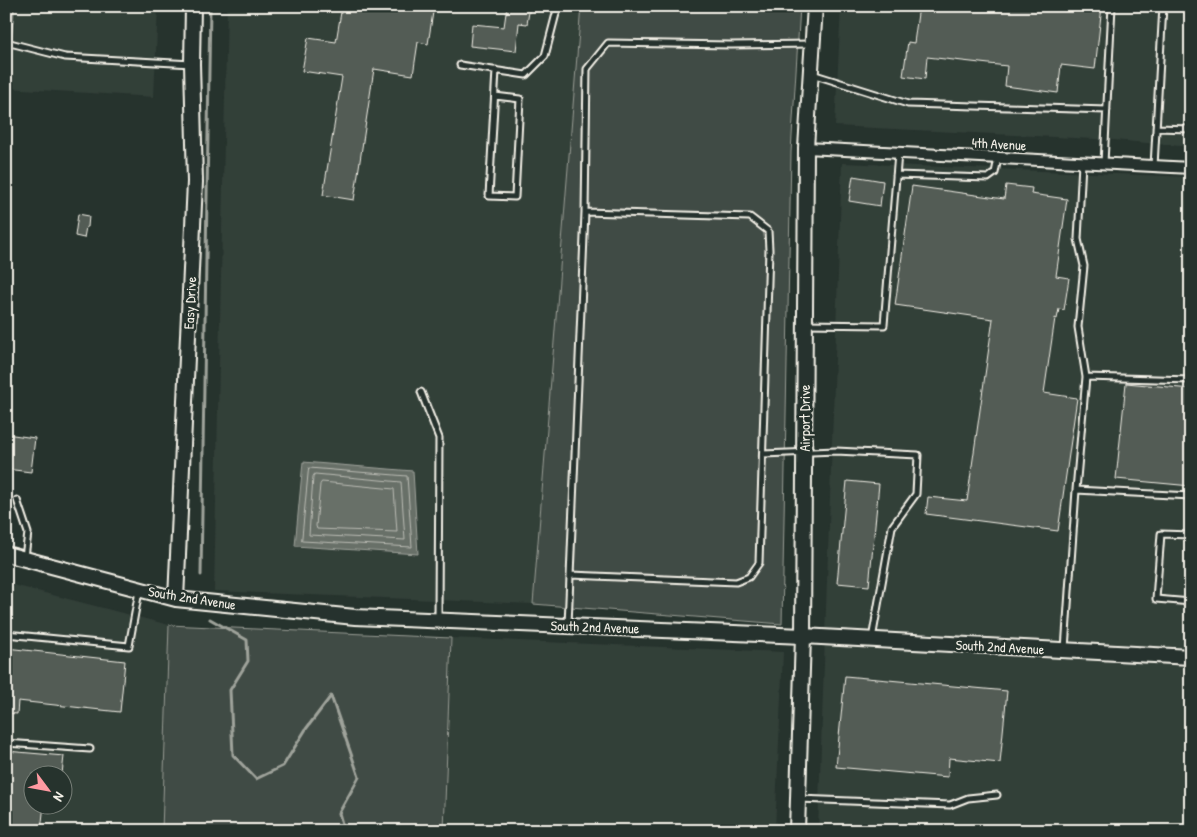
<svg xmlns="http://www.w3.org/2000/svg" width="1197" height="837" viewBox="0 0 1197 837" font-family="'Patrick Hand',sans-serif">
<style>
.built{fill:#333f39;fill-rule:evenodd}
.green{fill:#414b45;stroke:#9a9e96}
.water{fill:#676f68;stroke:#9fa39b}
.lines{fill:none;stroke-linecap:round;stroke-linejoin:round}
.shore{stroke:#bcbdb5;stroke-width:1}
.stream{stroke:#9fa39b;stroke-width:3}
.building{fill:#525c55;stroke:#f4f1e8}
.lane-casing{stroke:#f4f1e8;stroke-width:9}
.street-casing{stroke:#f4f1e8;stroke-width:14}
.secondary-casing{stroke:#f4f1e8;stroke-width:18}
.lane{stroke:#26332d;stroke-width:5}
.street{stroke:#26332d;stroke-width:10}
.secondary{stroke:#26332d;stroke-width:14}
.labels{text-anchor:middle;stroke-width:5;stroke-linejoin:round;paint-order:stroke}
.street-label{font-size:14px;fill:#f4f1e8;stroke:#26332d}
</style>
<rect width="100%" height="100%" fill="#26332d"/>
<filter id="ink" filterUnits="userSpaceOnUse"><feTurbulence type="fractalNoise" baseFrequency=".02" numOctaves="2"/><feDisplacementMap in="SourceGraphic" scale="10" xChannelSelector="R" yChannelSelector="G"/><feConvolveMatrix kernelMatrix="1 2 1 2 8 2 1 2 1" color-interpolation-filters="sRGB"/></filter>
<g filter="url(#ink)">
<path class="built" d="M6,6H158L154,97L6,88Z
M227,6H581L533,604L214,591Z
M841,6H1191V147L1114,140L835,126Z
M842,163L1191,177V831H818Z
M6,583L169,625L162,831H6ZM32,774H62V804H32Z
M451,638L783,652L775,831H444Z"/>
<path class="green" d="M581,6H800L791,152L782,624L533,604Z
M169,625L451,638L444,831H162Z"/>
<path class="water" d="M303,462L413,471L418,554L295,546Z"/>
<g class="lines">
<path class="shore" d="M309,468L407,476L412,547L302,541Z
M315,474L401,482L405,540L309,535L313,477Z
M322,482L394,489L397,532L317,529L316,526L320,485Z"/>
<path class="stream" d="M201,575L210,6
M210,619L247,640L248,661L230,690L233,755L256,779L283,766L306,729L331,696L359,777L339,813L344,831"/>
</g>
<path class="building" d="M342,6H434L428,44L418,42L413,75L374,69L354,200L323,195L342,77L302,71L308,38L336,42Z
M507,6H530L527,24L519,23L516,51L470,46L472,24L504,27Z
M919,6H1102L1095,69L1061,65L1058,93L1005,86L1007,66L927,57L925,79L903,76L908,42L914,43Z
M853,176L883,181L880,206L849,201Z
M1006,185L1032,188L1031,194L1067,199L1056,276L1069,278L1064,310L1059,309L1057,319L1055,318L1044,393L1077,398L1058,531L926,514L928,497L967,501L993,319L895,305L912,186L1004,199Z
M78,214L89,216L88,227H86L84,238L75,236Z
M1126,383L1191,389V486L1116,479Z
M6,434L35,438L31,472L6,469Z
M847,481L879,484L869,586L837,583Z
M6,648L125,661L120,712L18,701L17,714L6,713Z
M845,676L1007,691L1000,763L949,758L948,777L836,767Z
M6,751L64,756L62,774H32V804H44L41,831H6Z"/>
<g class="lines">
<g class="lane-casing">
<path id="lane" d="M6,42L65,57L192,64
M7,42L10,6
M460,65L526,75L545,56L558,6
M812,74L908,104L1107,110
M495,96L520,99L515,197L489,196L496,70
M1156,128L1191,129
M1104,163L1112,6
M1154,166L1163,6
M896,175L988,178L995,173L998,158
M805,324L884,325L898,153
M1086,377L1191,380
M421,392L439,438L438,620
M763,454L836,451L918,455L916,494L892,527L872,639
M1076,490L1191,496
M17,500L28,533L25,557
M1191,535L1161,534L1156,599L1191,602
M571,575L736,582L749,577L759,563L769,250L768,231L750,217L585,212
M568,625L585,212L587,69L608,43L731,45L812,44
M6,634L129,646L139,591
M1065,649L1076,490L1086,377L1078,327L1084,266L1078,239L1082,163
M6,743L90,749
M799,799L950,805L968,798L997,795"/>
</g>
<g class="street-casing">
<path id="street" d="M806,148L1191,168"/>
</g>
<g class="secondary-casing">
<path id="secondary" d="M6,554L176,599L355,617L803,636L1191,657
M176,599L195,182L192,64L193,6
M797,831L803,636L806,148L815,6"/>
</g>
<use href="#lane" class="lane"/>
<use href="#street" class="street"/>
<use href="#secondary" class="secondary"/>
</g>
</g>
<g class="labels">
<g class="street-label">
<text transform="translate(999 144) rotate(3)" y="5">4th Avenue</text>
<text transform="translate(190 303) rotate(-87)" y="5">Easy Drive</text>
<text transform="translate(805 418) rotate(-90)" y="5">Airport Drive</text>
<text transform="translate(192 598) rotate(9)" y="5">South 2nd Avenue</text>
<text transform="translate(595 627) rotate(2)" y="5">South 2nd Avenue</text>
<text transform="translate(1000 647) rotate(3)" y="5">South 2nd Avenue</text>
</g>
</g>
<rect width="1197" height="837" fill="none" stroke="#26332d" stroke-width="25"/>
<rect x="12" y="12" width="1172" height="812" fill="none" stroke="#f4f1e8" stroke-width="2" filter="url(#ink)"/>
<g transform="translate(48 790) rotate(122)"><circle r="24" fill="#26332d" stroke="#787f78"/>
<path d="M0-4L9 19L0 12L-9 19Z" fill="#ff9aa2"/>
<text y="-8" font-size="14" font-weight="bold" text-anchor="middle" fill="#f4f1e8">N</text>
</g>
</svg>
